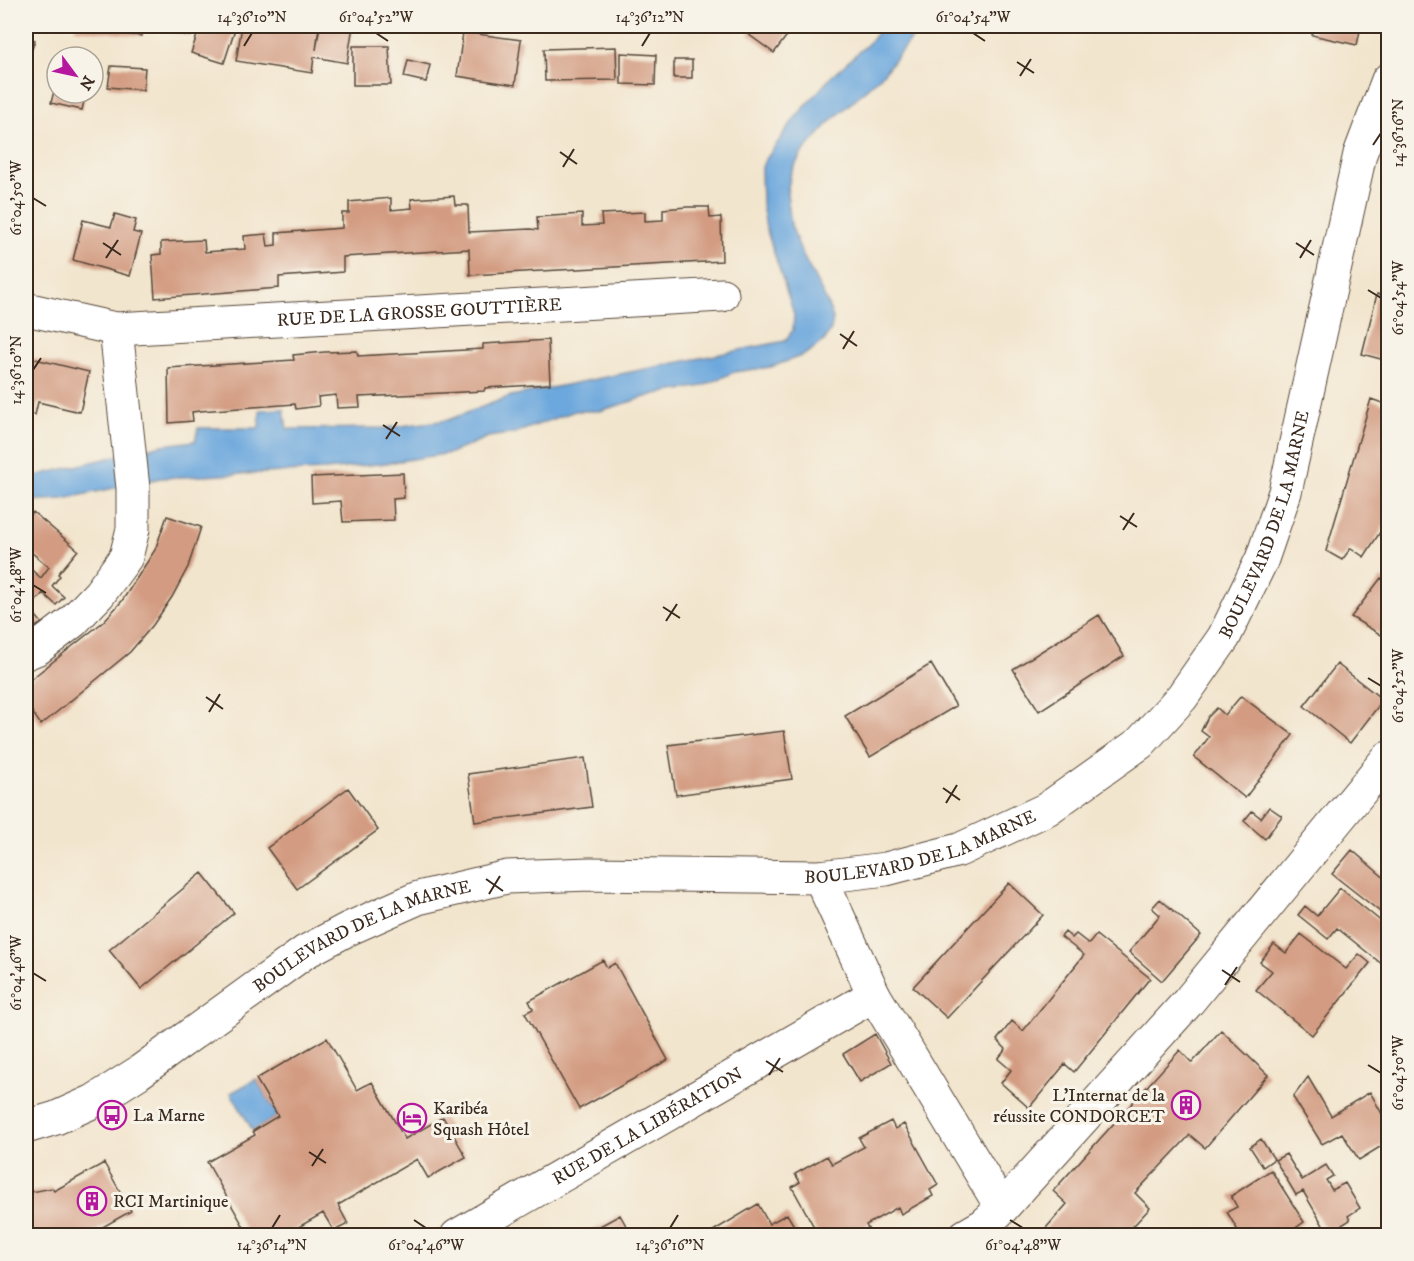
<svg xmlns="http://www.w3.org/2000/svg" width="1414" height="1261" viewBox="0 0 1414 1261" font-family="'IM FELL DW Pica',serif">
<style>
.water{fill:#6ca7dd;stroke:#54687e;stroke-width:1.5}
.building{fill:#d39c82}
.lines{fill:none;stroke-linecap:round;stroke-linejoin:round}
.street-casing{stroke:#564638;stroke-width:35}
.secondary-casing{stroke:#564638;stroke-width:35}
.primary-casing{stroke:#564638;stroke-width:35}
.street{stroke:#fff;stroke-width:33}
.secondary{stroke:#fff;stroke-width:33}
.primary{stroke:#fff;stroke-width:33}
.ticks{fill:none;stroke:#3b2a1e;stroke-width:2}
.labels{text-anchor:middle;stroke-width:6;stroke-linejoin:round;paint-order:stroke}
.street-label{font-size:18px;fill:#3b2a1e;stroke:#f7f3e8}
.poi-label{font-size:18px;fill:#3b2a1e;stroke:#f7f3e8;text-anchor:start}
.neatline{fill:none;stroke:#3b2a1e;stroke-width:2}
.ticks-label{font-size:15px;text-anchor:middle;fill:#3b2a1e}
</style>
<rect width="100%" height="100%" fill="#f7f3e8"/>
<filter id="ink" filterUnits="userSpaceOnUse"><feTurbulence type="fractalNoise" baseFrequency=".0167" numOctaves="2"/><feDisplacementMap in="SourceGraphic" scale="12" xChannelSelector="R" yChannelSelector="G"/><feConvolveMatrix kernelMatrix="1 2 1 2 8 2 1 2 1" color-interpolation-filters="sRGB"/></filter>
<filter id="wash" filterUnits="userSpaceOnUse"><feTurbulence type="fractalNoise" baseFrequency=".008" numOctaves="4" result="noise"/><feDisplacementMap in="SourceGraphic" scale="24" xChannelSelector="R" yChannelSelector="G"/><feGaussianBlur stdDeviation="1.35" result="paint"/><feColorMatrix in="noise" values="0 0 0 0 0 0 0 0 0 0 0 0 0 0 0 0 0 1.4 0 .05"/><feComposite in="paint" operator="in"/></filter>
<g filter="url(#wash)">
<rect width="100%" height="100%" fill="#f2e5ce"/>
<path class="water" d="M882,26H921L883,74L830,122L802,153L791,172L787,193L791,225L802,254L827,302L833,318L831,330L824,341L804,355L771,367L734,372L703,386L655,394L600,411H575L515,433L488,437L451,453L387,463L326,470L161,478L63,499L26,501V478L162,445L195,441L198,428H259L260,410L284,409L287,429L386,428L448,420L511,396L785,341L793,330L794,314L766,228L762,204L761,170L764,162L795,118L831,77L871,41Z
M256,1079L278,1116L253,1131L231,1093Z"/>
<g id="blocks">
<path class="building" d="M75,26H142V36L75,29Z
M158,26H193L191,36L157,30Z
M200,26H236L224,63L191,53Z
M242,26H319L316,50L320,26H353L347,63L314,57L312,73L236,61Z
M754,26H794L774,53L748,34Z
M1314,26H1361L1357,45L1312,35Z
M463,32L521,40L515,85L457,76Z
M26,37L35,40L26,67Z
M353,46H389L391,85H353Z
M616,47L617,80L545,81L544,49Z
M621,53L656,55L655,85L621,84Z
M408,60L430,65L426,82L404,77Z
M674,60H692V78H674Z
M111,66L145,68L143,90L108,87Z
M56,83L57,93H86L82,110L51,103Z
M454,196L455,205H468L469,232L530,229L538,230L537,217L582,214V226L602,225L601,214L645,212V221L663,220V209L687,207H709L710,218L721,217L722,261L470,275L469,249L343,257V272L279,277V288L155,298L152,255L161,254V242L204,240L205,252L245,249L244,236L266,234L268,246L276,245V233L342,228V213H349V202L391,198V210L412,208L411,199Z
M115,214L136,220L133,232L141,234L130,276L73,260L83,220L111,227Z
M1377,294L1388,297V361L1362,354Z
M548,340L550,384L485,388L484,391L359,397L360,407L337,408L336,395L318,397L319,406L296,409L295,404L200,411L192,412L193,421L169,423L168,368L294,360L293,355L325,352L357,351L358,356L483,349V344Z
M27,357L89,372L80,412L38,402L35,415L26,412V362Z
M1371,399L1388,405V520L1364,557L1351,548L1342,560L1326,551Z
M403,473L404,498L393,499L394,520L343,522L341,501L312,503L311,477Z
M33,512L78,550L58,574L60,576L52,586L64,597L56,605L43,593L35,602L26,593V569L28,567L41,578L49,567L26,548V522Z
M167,516L201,527L188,567L172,597L153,625L130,652L41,725L26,703V683L103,622L122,601L155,550Z
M1381,578L1388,582V639L1351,617Z
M26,610L27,611L31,610L42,623L26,633Z
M1099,615L1124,656L1039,711L1013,669Z
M931,664L956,706L870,757L845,716Z
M1337,664L1383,700L1350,743L1304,706Z
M1241,696L1293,735L1245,798L1194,757L1209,737L1201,731L1208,717L1217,708L1225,715Z
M784,731L792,779L676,795L668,745Z
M585,758L592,807L475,822L468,774Z
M348,788L378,830L297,889L267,848Z
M1269,807L1282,816L1265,839L1244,821L1252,811L1261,818Z
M1352,850L1388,881V918L1332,874Z
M202,873L234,913L141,989L109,950Z
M1009,883L1043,915L947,1018L913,987Z
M1340,888L1388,927V958L1383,965L1337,928L1328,939L1298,915L1305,906L1317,916Z
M1160,899L1201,935L1162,981L1129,952L1160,915L1152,908Z
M1065,932L1072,938L1076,934L1089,944L1096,935L1150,978L1074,1072L1065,1064L1029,1108L1001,1083L1011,1070L998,1059L1006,1049L997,1040L1012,1021L1023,1031L1084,955L1061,937Z
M1301,934L1346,969L1359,954L1370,963L1312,1035L1256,990L1272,971L1260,962L1274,944L1286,953Z
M603,960L607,968L615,963L668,1060L579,1109L525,1013L533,1009L529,1001Z
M1221,1030L1268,1075L1205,1148L1190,1135L1135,1193L1150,1208L1124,1236H1039L1067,1204L1053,1191L1180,1050L1192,1063Z
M875,1034L891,1063L860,1082L843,1054Z
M327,1038L357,1090L372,1082L405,1139L443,1117L466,1157L428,1178L417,1159L338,1205L348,1224L334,1231L323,1213L283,1236H249L207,1162L255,1135L253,1131L278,1116L256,1079Z
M1308,1077L1331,1116L1370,1092L1388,1125V1142L1359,1160L1342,1133L1322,1144L1293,1097Z
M891,1121L895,1129L904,1124L938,1185L930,1190L933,1196L901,1214L898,1207L866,1225L870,1232L863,1236H819L792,1187L800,1182L795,1174L827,1156L832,1164L864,1147L859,1138Z
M1261,1139L1274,1159L1263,1167L1250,1147Z
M1286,1154L1302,1180L1326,1165L1333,1176L1326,1180L1332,1190L1345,1183L1360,1208L1348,1216L1350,1220L1328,1234L1303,1191L1296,1195L1275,1160Z
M104,1163L131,1211L87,1236H26V1193L52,1188L54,1191Z
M1271,1170L1304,1222L1284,1236H1241L1227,1212L1237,1207L1231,1196Z
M758,1204L769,1224L787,1214L800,1236H716L713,1231Z
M620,1215L632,1236H583L589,1232Z"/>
</g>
</g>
<g filter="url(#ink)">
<use href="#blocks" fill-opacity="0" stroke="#564638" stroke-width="1.5"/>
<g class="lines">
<g class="street-casing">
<g id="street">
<path id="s1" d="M26,309L116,329L722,295"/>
<path d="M26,653L38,648L72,622L99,594L126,557L133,529V488L116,329"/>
<path d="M820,877L874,995"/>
<path id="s2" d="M457,1236L874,995L1002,1208"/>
</g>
</g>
<g class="secondary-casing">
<path id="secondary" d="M965,1236L984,1225L1002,1208L1188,1002L1388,758"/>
</g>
<g class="primary-casing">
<g id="primary">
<path id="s3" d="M26,1127L56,1118L94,1101L138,1073L305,952L348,929L418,898L507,877L590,874L820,877L886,869L959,850L1047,809L1140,743L1182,697L1224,637L1262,559L1285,492L1360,154L1388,80"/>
</g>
</g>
<use href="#street" class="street"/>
<use href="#secondary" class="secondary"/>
<use href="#primary" class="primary"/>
</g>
</g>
<path class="ticks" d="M376,33L388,41M973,33L985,41M244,46L252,33M642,46L650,33M1017,62L1034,73M1020,76L1031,59M1373,145L1381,133M560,152L577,164M563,167L574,149M33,198L46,206M103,243L121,255M1296,243L1314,255M106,258L118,240M1300,258L1311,240M1368,290L1381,298M840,334L857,346M843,349L854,331M33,370L41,358M383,425L400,436M386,439L397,422M1120,516L1137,527M1123,530L1134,513M33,585L46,593M663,607L680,618M666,621L677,604M1368,678L1381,686M206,697L223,709M209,712L220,694M943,788L960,800M946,803L957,785M486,879L503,891M489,894L500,876M1222,970L1240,982M33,973L46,981M1225,985L1237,967M766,1061L783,1072M1368,1065L1381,1073M769,1075L780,1058M309,1152L326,1163M312,1166L323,1149M414,1220L426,1228M1010,1220L1023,1228M272,1228L280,1215M670,1228L678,1215"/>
<defs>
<g id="building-ring" transform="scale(1.5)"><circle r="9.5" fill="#f7f3e8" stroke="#b5179e" stroke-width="1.5"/><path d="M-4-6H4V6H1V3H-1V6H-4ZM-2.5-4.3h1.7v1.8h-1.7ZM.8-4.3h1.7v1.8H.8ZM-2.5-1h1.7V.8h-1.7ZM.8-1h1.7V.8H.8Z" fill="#b5179e"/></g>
<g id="bus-ring" transform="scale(1.5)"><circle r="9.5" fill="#f7f3e8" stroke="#b5179e" stroke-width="1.5"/><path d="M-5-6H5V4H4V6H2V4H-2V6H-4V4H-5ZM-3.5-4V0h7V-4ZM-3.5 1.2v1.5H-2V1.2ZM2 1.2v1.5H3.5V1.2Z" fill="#b5179e"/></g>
<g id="hotel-ring" transform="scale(1.5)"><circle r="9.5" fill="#f7f3e8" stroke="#b5179e" stroke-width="1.5"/><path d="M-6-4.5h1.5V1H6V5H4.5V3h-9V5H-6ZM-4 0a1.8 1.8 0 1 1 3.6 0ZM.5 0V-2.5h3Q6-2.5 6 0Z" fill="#b5179e"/></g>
</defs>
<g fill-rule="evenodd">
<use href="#building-ring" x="1186" y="1105"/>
<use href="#bus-ring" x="112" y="1115"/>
<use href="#hotel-ring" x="412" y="1118"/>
<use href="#building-ring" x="92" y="1201"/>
</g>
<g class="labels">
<g class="street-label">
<text dy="6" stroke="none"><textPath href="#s1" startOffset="396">RUE DE LA GROSSE GOUTTIÈRE</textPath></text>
<text dy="6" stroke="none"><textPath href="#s3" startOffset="1470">BOULEVARD DE LA MARNE</textPath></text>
<text dy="6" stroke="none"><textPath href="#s3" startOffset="966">BOULEVARD DE LA MARNE</textPath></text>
<text dy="6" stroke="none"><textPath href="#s3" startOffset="390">BOULEVARD DE LA MARNE</textPath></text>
<text dy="6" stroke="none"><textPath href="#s2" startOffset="220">RUE DE LA LIBÉRATION</textPath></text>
</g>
<g class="poi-label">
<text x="1165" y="1101" text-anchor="end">L'Internat de la<tspan x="1165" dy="21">réussite CONDORCET</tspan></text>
<text x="433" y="1114">Karibéa<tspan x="433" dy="21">Squash Hôtel</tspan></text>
<text x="133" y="1121">La Marne</text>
<text x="113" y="1207">RCI Martinique</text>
</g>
</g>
<rect width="1414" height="1261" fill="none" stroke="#f7f3e8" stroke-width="66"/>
<g transform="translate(75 75) rotate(123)"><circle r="28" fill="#f7f3e8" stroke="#aca397" stroke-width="1.5"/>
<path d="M0-4.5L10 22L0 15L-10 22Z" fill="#b5179e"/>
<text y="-9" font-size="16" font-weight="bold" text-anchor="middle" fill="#3b2a1e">N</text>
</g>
<rect x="33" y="33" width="1348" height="1195" class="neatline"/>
<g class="ticks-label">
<text x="252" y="22">14°36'10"N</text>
<text x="376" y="22">61°04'52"W</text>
<text x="650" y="22">14°36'12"N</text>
<text x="973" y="22">61°04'54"W</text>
<text transform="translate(1398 133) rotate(-90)" y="5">14°36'16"N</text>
<text transform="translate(16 198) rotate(-90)" y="5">61°04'50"W</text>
<text transform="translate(1398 298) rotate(-90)" y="5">61°04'54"W</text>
<text transform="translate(16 370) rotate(-90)" y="5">14°36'10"N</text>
<text transform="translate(16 585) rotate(-90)" y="5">61°04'48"W</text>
<text transform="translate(1398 686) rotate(-90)" y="5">61°04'52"W</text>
<text transform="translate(16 973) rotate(-90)" y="5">61°04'46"W</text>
<text transform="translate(1398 1073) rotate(-90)" y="5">61°04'50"W</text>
<text x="272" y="1250">14°36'14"N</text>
<text x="426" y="1250">61°04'46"W</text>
<text x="670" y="1250">14°36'16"N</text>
<text x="1023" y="1250">61°04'48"W</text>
</g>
</svg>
